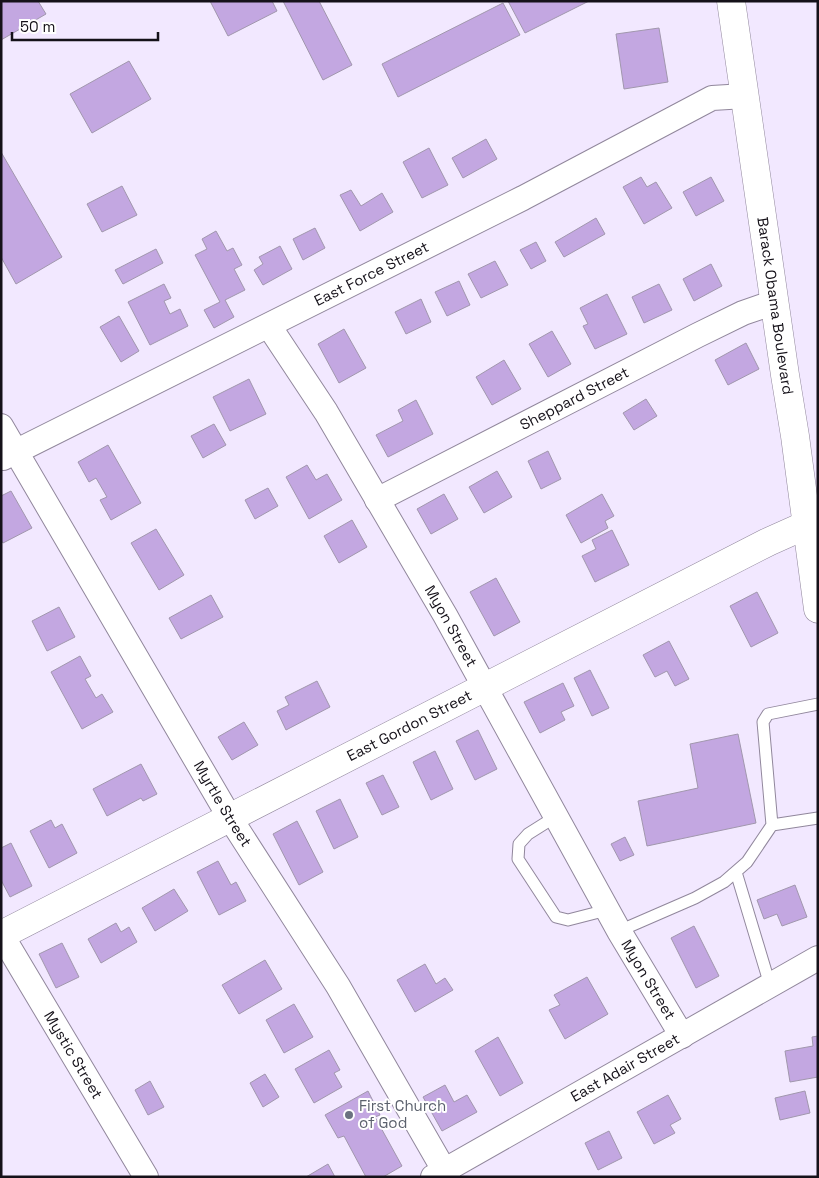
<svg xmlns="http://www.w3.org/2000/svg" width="819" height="1178" viewBox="0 0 819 1178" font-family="'Space Grotesk',sans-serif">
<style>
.building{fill:#c3a7e1;stroke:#a197ad}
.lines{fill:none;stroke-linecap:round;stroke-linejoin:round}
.lane-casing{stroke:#91879c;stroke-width:13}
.street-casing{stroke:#91879c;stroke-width:26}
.secondary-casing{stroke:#91879c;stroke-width:29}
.lane{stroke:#fff;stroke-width:11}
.street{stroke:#fff;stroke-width:24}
.secondary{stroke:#fff;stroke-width:28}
.worship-dot{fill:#6b7280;stroke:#fff;stroke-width:2}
.labels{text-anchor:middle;stroke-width:4;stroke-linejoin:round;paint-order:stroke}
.street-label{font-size:15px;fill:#151119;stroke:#fff}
.worship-label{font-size:15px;fill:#5b616d;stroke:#fff;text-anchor:start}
</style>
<rect width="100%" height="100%" fill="#f2e8ff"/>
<path class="building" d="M1,1H38L46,14L1,40Z
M210,1H272L277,11L228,36Z
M283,1H319L352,65L323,80Z
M508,1H589L525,33Z
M503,3L520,35L398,97L382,64Z
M659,28L668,82L624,89L616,34Z
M129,61L151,99L92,133L70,94Z
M486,139L497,159L463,178L452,158Z
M429,148L448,185L422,198L403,162Z
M1,152L62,257L16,284L1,257Z
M641,177L647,187L656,182L672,208L644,224L623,187Z
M711,177L724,201L696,216L683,192Z
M122,186L137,215L102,232L87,204Z
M351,190L361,206L382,193L393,212L360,231L340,195Z
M596,218L605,234L564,257L555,242Z
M315,228L325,248L303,260L293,239Z
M216,231L227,251L233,248L242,265L234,269L245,290L225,300L234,317L214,328L204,310L220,302L195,255L207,249L202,239Z
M536,242L546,261L531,269L520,250Z
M280,246L292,269L263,285L254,270L263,264L259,257Z
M156,249L163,263L123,284L115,270Z
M495,261L508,285L481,298L468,274Z
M711,264L722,286L694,301L683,279Z
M459,281L470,305L447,316L435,292Z
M164,284L171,298L164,301L170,314L180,309L188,326L150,345L128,302Z
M659,284L672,310L644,323L632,297Z
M607,294L627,334L595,349L583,326L588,324L580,308Z
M421,299L431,322L406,334L395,312Z
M119,316L139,351L121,362L100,327Z
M344,329L366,368L339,383L318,344Z
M552,331L571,364L548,377L529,344Z
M746,343L759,369L728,385L715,360Z
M504,360L521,389L492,405L476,377Z
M249,379L266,414L230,431L213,397Z
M646,399L657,416L634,430L623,413Z
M416,400L433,434L388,457L376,435L403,421L398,410Z
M214,424L226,445L203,458L191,436Z
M108,445L141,503L111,520L100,500L107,497L96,478L89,482L78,462Z
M548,451L561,479L541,489L528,461Z
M307,465L316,480L327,474L342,500L309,519L286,477Z
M497,471L512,497L484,513L469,487Z
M268,488L278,506L255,519L245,500Z
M11,491L32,528L3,543L1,540V496Z
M444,494L458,519L431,534L417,509Z
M602,494L614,516L605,521L608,528L581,543L566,515Z
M352,520L367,547L339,563L324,536Z
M156,529L184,575L159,590L131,543Z
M612,530L629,565L595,582L582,556L596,549L592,540Z
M496,578L520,622L494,636L470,592Z
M757,592L778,633L751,647L730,606Z
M211,595L223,617L181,639L169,618Z
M59,607L75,637L47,651L32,621Z
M669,641L689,679L675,686L667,671L655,677L643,655Z
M80,656L91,676L85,679L96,698L102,694L113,712L82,729L51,672Z
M590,670L609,708L592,716L574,678Z
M317,681L330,707L286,730L277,711L289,705L285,697Z
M563,683L574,706L561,712L565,720L540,733L524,702Z
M244,722L258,745L232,760L218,737Z
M478,730L497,769L475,780L456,741Z
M738,734L756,823L647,846L638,801L698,788L690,744Z
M435,751L453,789L431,800L413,762Z
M141,764L157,794L143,801L141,798L107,816L93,789Z
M383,775L399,807L382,815L366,783Z
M340,799L358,837L334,849L316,811Z
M51,820L55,828L62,824L77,853L49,868L30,831Z
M297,821L323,872L299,885L273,834Z
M625,837L634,855L620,861L611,844Z
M11,843L32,886L10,897L1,880V848Z
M218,861L231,885L236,882L246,901L219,915L197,872Z
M795,885L807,917L782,926L777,914L764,919L757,900Z
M174,889L188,911L155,931L142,908Z
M116,923L121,932L129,927L137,942L101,963L88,939Z
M694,926L719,976L696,988L671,938Z
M62,943L79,977L56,988L39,954Z
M265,960L282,989L239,1014L222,985Z
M425,964L436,984L445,978L453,990L415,1012L397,980Z
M587,977L608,1014L565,1039L549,1010L560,1005L554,995Z
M294,1004L313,1037L284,1053L266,1020Z
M818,1036V1077L790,1082L785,1051L813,1046L812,1037Z
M498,1037L523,1083L500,1096L475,1051Z
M329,1050L340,1070L334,1073L342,1087L314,1103L295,1069Z
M265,1074L279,1097L263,1107L250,1083Z
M150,1081L164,1107L148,1115L135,1090Z
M445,1085L454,1102L467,1095L477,1112L442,1131L423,1097Z
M368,1091L380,1115L375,1117L402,1166L383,1177H366L344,1136L338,1138L325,1115Z
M805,1091L810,1113L780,1120L775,1098Z
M668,1095L681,1119L670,1125L675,1133L654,1144L637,1112Z
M609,1131L622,1158L598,1170L585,1143Z
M328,1164L335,1177H306Z"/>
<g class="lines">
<g class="lane-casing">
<path id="lane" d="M555,817L528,834L519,844L518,859L556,917L568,920L607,910
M772,825L818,818
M736,872L770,985
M619,931L695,898L724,882L747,862L772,825L763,722L768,714L818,704"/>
</g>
<g class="street-casing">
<g id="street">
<path id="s1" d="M269,326L326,412L445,615L619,931L682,1036"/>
<path id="s2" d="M1,426L230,818L338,986L448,1177"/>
<path id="s3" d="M3,458L523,198L695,107L712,98L745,96"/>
<path id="s4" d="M377,500L698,335L743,313L775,302"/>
<path id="s5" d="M1,934L146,1177"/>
<path id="s6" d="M433,1177L818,958"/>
</g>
</g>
<g class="secondary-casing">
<g id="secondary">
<path id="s7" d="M731,1L785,375L795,436L818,609"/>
<path id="s8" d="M1,935L768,542L806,525"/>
</g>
</g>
<use href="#lane" class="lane"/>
<use href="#street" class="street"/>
<use href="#secondary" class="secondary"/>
</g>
<circle class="worship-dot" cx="349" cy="1115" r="5"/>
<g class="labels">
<g class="street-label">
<text dy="5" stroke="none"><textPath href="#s3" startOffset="412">East Force Street</textPath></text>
<text dy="5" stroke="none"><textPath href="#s7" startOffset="308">Barack Obama Boulevard</textPath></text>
<text dy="5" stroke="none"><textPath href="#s4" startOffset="222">Sheppard Street</textPath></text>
<text dy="5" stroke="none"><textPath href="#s1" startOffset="351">Myon Street</textPath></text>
<text dy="5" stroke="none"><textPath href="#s8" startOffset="459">East Gordon Street</textPath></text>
<text dy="5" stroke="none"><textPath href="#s2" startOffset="438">Myrtle Street</textPath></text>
<text dy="5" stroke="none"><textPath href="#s1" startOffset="756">Myon Street</textPath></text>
<text dy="5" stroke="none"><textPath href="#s5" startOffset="141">Mystic Street</textPath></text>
<text dy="5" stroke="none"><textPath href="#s6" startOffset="221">East Adair Street</textPath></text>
</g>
<g class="worship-label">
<text x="359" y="1111">First Church<tspan x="359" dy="17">of God</tspan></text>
</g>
</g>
<rect width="819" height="1178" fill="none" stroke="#151119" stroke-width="5"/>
<path d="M12 32v8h146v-8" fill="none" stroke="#151119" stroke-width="2.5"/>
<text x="20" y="32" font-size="15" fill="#151119" stroke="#ffffff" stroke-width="4" paint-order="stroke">50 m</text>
</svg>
